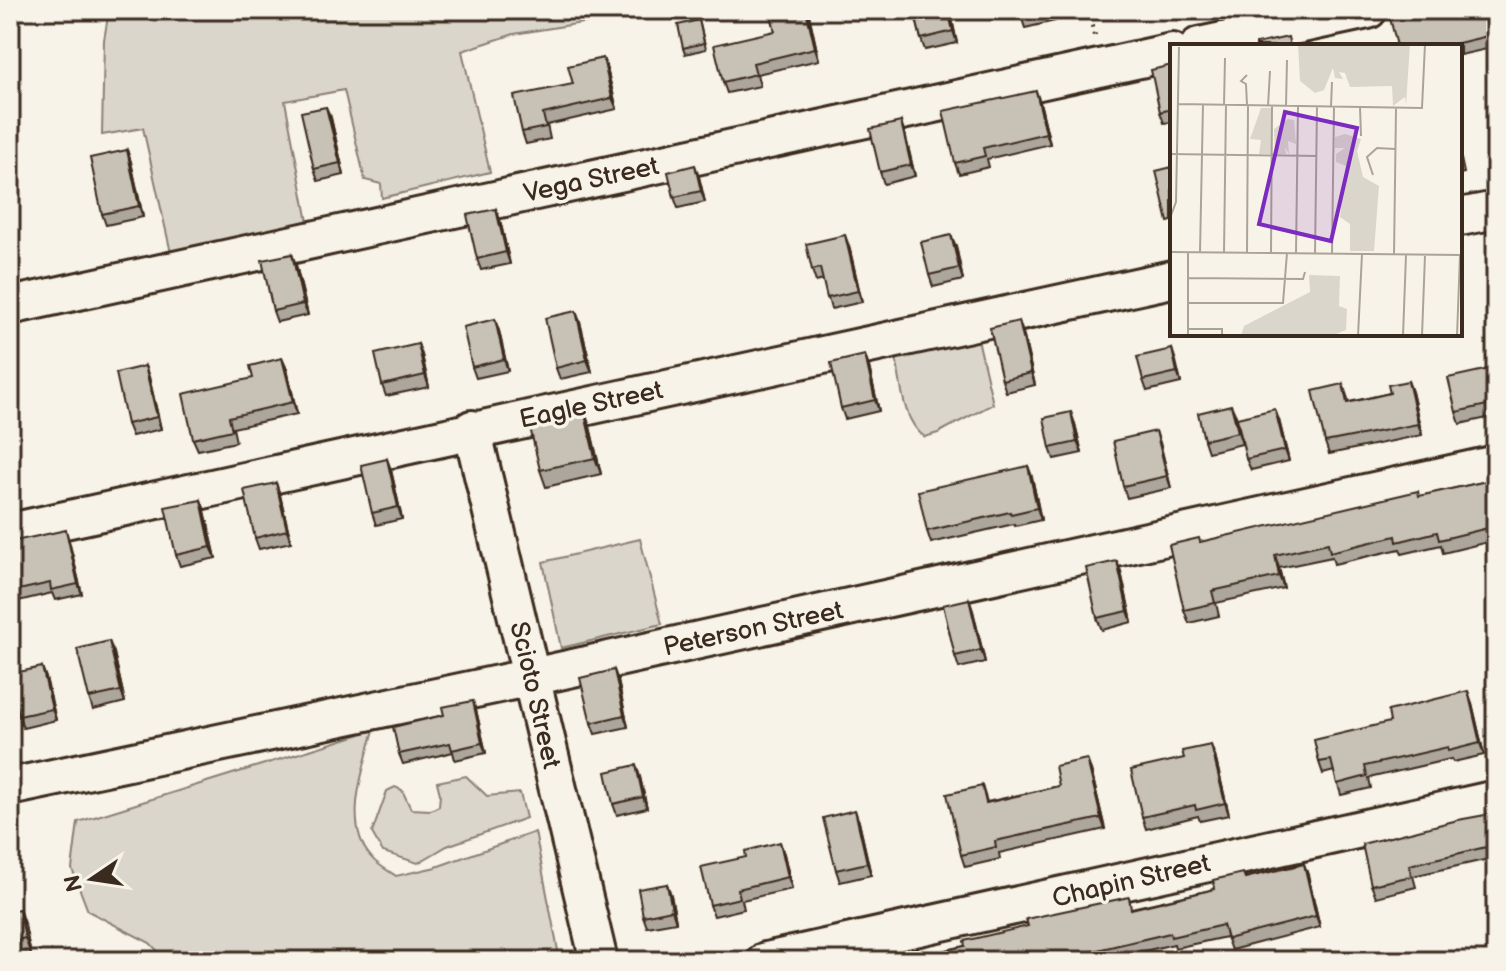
<svg xmlns="http://www.w3.org/2000/svg" width="1506" height="971" viewBox="0 0 1506 971" font-family="'Balsamiq Sans',sans-serif">
<style>
.green{fill:#dbd6cb;stroke:#8b8074;stroke-width:2}
.lines{fill:none;stroke-linecap:round;stroke-linejoin:round}
.minor-casing{stroke:#3b2a1e;stroke-width:42}
.path{stroke:#3b2a1e;stroke-width:5;stroke-dasharray:2 6;stroke-linecap:butt}
.minor{stroke:#f7f3e8;stroke-width:36}
.wall{fill:#aca69d;stroke:#3b2a1e;stroke-width:2}
.shaded-wall{fill:#8c877f;stroke:#3b2a1e;stroke-width:2}
.building{fill:#c8c1b6;stroke:#3b2a1e;stroke-width:2}
.labels{text-anchor:middle;stroke-width:7;stroke-linejoin:round;paint-order:stroke}
.street-label{font-size:26px;fill:#3b2a1e;stroke:#f7f3e8}
.inset-road{fill:none;stroke:#aca397;stroke-width:2}
.view{fill:#7b2cbf;fill-opacity:0.15;stroke:#7b2cbf;stroke-width:4}
.inset-edge{fill:none;stroke:#3b2a1e;stroke-width:4}
</style>
<rect width="100%" height="100%" fill="#f7f3e8"/>
<filter id="ink" filterUnits="userSpaceOnUse"><feTurbulence type="fractalNoise" baseFrequency=".0125" numOctaves="2"/><feDisplacementMap in="SourceGraphic" scale="16" xChannelSelector="R" yChannelSelector="G"/><feConvolveMatrix kernelMatrix="1 2 1 2 8 2 1 2 1" color-interpolation-filters="sRGB"/></filter>
<g filter="url(#ink)">
<path class="green" d="M109,10H663L514,34L462,51L490,172L382,198L381,184L365,180L344,90L285,101L308,222L171,253L143,128L102,135L104,40Z
M978,339L993,404L938,433L925,437C902,422 901,381 896,357Z
M640,539L662,624L561,648L543,562Z
M374,730C364,767 342,824 371,857C377,865 389,871 396,876L436,867L535,832L560,961H167L150,943L88,911L72,869L78,822Z
M466,776L487,796L520,793L526,818L447,846L418,863L383,852L372,833L387,791L395,787L402,790L411,809L431,810L439,806L440,794L437,782Z"/>
<g class="lines">
<g class="minor-casing">
<path id="minor" d="M1199,46L1368,10
M1460,217L1496,210
M10,306L1172,52
M472,429L599,961
M10,532L1172,279
M10,787L532,677L1496,464
M766,961L1496,799"/>
</g>
<path class="path" d="M1089,10L1095,38"/>
<use href="#minor" class="minor"/>
</g>
<path class="wall" d="M770,10H808L819,60L757,74L760,86L727,93L723,82L775,31Z
M914,10H950L957,43L925,50L921,39Z
M1019,10H1053L1055,21L1025,28Z
M1492,10L1496,28V47L1460,55V46H1397Z
M699,20L706,49L685,54L683,48Z
M603,58L607,69L617,109L547,125L550,139L526,144L522,132L573,84Z
M1172,65V122L1164,123L1160,112Z
M1040,102L1050,144L987,159L989,167L959,174L955,163Z
M331,118L344,175L318,181L314,169Z
M901,122L905,134L915,176L884,184L880,172Z
M127,150L131,162L143,217L106,225L102,214Z
M1460,154L1464,173L1460,174Z
M699,177L705,202L678,208L674,197Z
M496,209L500,220L510,264L481,270L477,259Z
M849,246L862,302L831,309L823,280L816,282L812,270Z
M956,246L963,280L933,287L929,275Z
M292,254L296,265L308,315L277,322L273,311Z
M580,322L592,372L560,379L556,368Z
M499,331L508,371L476,378L472,367Z
M1023,333L1035,385L1006,392L1002,380Z
M418,344L422,355L429,387L386,396L382,385Z
M1172,349L1181,383L1147,391L1143,380Z
M1496,355V416L1460,424L1456,412L1489,369Z
M145,366L149,377L161,429L132,436L127,424Z
M869,367L879,411L845,419L841,408Z
M287,369L297,414L233,428L236,442L198,450L193,439Z
M1408,381L1412,392L1422,435L1329,454L1325,442L1343,384L1349,402L1390,393Z
M584,410L590,427L601,474L546,487L540,470Z
M1236,416L1242,444L1208,452L1204,440Z
M1279,420L1289,461L1251,470L1246,459Z
M1075,424L1082,453L1054,459L1050,448Z
M1160,443L1171,488L1127,498L1123,486Z
M387,459L391,470L402,519L376,525L372,513Z
M1028,466L1032,477L1041,520L1015,526L1014,524L931,543L927,531Z
M1496,479V540L1443,553L1441,545L1402,554L1400,549L1334,564L1332,557L1279,568L1284,588L1216,603L1219,616L1189,623L1184,610L1201,542L1420,496Z
M276,483L280,495L291,542L259,549L255,538Z
M201,500L205,511L216,558L180,566L176,555Z
M69,541L82,594L55,600L52,593L10,603V542Z
M1121,572L1132,622L1102,630L1097,618Z
M969,599L973,611L985,662L959,668L955,656Z
M114,653L125,702L93,710L89,698Z
M42,667L46,678L56,720L23,728L19,716Z
M614,670L618,681L628,727L595,734L591,723Z
M1472,703L1484,755L1453,762L1451,759L1369,778L1371,788L1341,795L1334,771L1323,774L1319,762Z
M476,710L486,753L455,760L453,752L403,764L399,754Z
M1215,756L1229,815L1200,821L1198,816L1146,829L1142,817Z
M636,765L640,777L647,808L617,815L613,804Z
M1091,770L1105,829L999,853L1000,859L965,867L961,855L982,786L987,802L1059,786Z
M1496,813V862L1491,863L1489,859L1413,876L1416,887L1376,897L1371,885Z
M859,822L871,875L840,882L836,870Z
M784,854L792,889L742,900L744,909L714,916L710,905Z
M1304,864L1308,875L1320,927L1231,950L1226,937L1175,948L1174,944L1102,961H898L1215,889L1245,877Z
M667,884L671,895L676,922L647,927L643,916Z
M10,911L25,926L31,955L10,960Z"/>
<path class="shaded-wall" d="M806,10H808L819,60L815,48Z
M948,10H950L957,43L953,31Z
M603,58L607,69L617,109L612,98Z
M1036,91L1040,102L1050,144L1046,133Z
M326,107L331,118L344,175L340,163Z
M901,122L905,134L915,176L911,165Z
M127,150L131,162L143,217L139,206Z
M695,165L699,177L705,202L701,191Z
M496,209L500,220L510,264L506,252Z
M845,235L849,246L862,302L858,291Z
M951,235L956,246L963,280L959,268Z
M292,254L296,265L308,315L303,304Z
M576,311L580,322L592,372L587,360Z
M495,319L499,331L508,371L504,359Z
M1019,321L1023,333L1035,385L1031,373Z
M418,344L422,355L429,387L425,375Z
M1172,349L1176,361L1181,383L1177,372Z
M865,355L869,367L879,411L875,400Z
M282,358L287,369L297,414L293,402Z
M145,366L149,377L161,429L157,417Z
M1408,381L1412,392L1422,435L1418,424Z
M1231,405L1236,416L1242,444L1238,432Z
M1275,409L1279,420L1289,461L1285,450Z
M584,410L590,427L601,474L595,458Z
M1071,412L1075,424L1082,453L1077,442Z
M1156,431L1160,443L1171,488L1167,476Z
M387,459L391,470L402,519L398,507Z
M1028,466L1032,477L1041,520L1037,508Z
M276,483L280,495L291,542L287,530Z
M201,500L205,511L216,558L211,547Z
M66,530L69,541L82,594L78,584Z
M1275,555L1279,568L1284,588L1279,576Z
M1117,561L1121,572L1132,622L1128,611Z
M969,599L973,611L985,662L981,650Z
M109,641L114,653L125,702L121,691Z
M42,667L46,678L56,720L52,709Z
M614,670L618,681L628,727L624,715Z
M1468,691L1472,703L1484,755L1480,743Z
M473,701L476,710L486,753L482,743Z
M1211,745L1215,756L1229,815L1225,803Z
M1087,759L1091,770L1105,829L1101,818Z
M636,765L640,777L647,808L643,797Z
M855,810L859,822L871,875L867,863Z
M780,842L784,854L792,889L788,877Z
M1304,864L1308,875L1320,927L1316,916Z
M667,884L671,895L676,922L672,910Z
M19,909L25,926L31,955L25,938Z"/>
<path class="building" d="M770,10H806L815,48L753,63L756,74L723,82L714,45L775,31Z
M914,10H948L953,31L921,39Z
M1019,10H1049L1021,16Z
M1406,10H1490L1496,34L1446,46H1397L1389,14Z
M699,20L704,43L683,48L678,25Z
M1288,37L1290,46H1256V44Z
M603,58L612,98L543,114L546,127L522,132L514,96L573,84L568,66Z
M1172,65V109L1160,112L1151,70Z
M1036,91L1046,133L983,148L985,156L955,163L943,111Z
M1496,93V113L1492,94Z
M326,107L340,163L314,169L301,112Z
M1496,121V143L1491,122Z
M901,122L911,165L880,172L870,129Z
M127,150L139,206L102,214L90,158Z
M695,165L701,191L674,197L668,172Z
M1172,167V221L1168,222L1156,171Z
M496,209L506,252L477,259L467,215Z
M845,235L858,291L827,298L820,268L812,270L806,244Z
M951,235L959,268L929,275L921,242Z
M292,254L303,304L273,311L262,260Z
M576,311L587,360L556,368L545,318Z
M495,319L504,359L472,367L463,327Z
M1019,321L1031,373L1002,380L990,328Z
M418,344L425,375L382,385L375,354Z
M1172,349L1177,372L1143,380L1137,357Z
M865,355L875,400L841,408L831,363Z
M1496,355V403L1456,412L1448,378L1489,369L1487,357Z
M282,358L293,402L229,417L232,430L193,439L183,394L253,378L250,366Z
M145,366L157,417L127,424L116,373Z
M1408,381L1418,424L1325,442L1313,391L1343,384L1347,403L1390,393L1388,385Z
M1231,405L1238,432L1204,440L1198,413Z
M1275,409L1285,450L1246,459L1237,418Z
M584,410L595,458L540,470L529,423Z
M1071,412L1077,442L1050,448L1044,418Z
M1156,431L1167,476L1123,486L1113,441Z
M387,459L398,507L372,513L361,465Z
M1028,466L1037,508L1011,514L1010,512L927,531L918,491Z
M1496,479V508H1494L1496,526L1439,540L1437,532L1397,542L1396,536L1330,552L1328,543L1275,555L1279,576L1212,591L1215,603L1184,610L1169,545L1199,538L1200,542L1418,491L1419,496Z
M276,483L287,530L255,538L244,490Z
M201,500L211,547L176,555L165,507Z
M66,530L78,584L51,590L50,583L10,592V542Z
M1117,561L1128,611L1097,618L1086,568Z
M969,599L981,650L955,656L943,605Z
M109,641L121,691L89,698L77,649Z
M42,667L52,709L19,716L10,674Z
M614,670L624,715L591,723L580,678Z
M1468,691L1480,743L1448,751V747L1365,766L1367,776L1337,784L1331,760L1319,762L1314,740L1390,722L1388,711Z
M473,701L482,743L452,750L450,743L399,754L393,727L444,715L442,707Z
M1211,745L1225,803L1196,810L1195,805L1142,817L1131,770L1184,758L1182,751Z
M1087,759L1101,818L995,841L996,847L961,855L947,794L982,786L986,803L1059,786L1055,766Z
M636,765L643,797L613,804L606,772Z
M855,810L867,863L836,870L823,818Z
M1496,813V850L1487,852L1486,847L1409,865L1412,876L1371,885L1362,844L1458,820Z
M780,842L788,877L738,889L740,898L710,905L701,867L746,857L745,851Z
M1304,864L1316,916L1227,939L1223,925L1171,937L1170,933L1076,955L1077,961H898L965,946L964,941L1028,926L1026,919L1129,897L1131,909L1215,889L1213,880L1243,873L1245,878Z
M667,884L672,910L643,916L638,889Z
M19,909L25,938L10,942V911Z"/>
</g>
<g class="labels">
<g class="street-label">
<text transform="translate(591 179) rotate(-12)" y="9">Vega Street</text>
<text transform="translate(591 404) rotate(-12)" y="9">Eagle Street</text>
<text transform="translate(753 628) rotate(-12)" y="9">Peterson Street</text>
<text transform="translate(536 695) rotate(77)" y="9">Scioto Street</text>
<text transform="translate(1131 880) rotate(-13)" y="9">Chapin Street</text>
</g>
</g>
<g transform="translate(1170 44)">
<rect width="292" height="292" fill="#f7f3e8"/>
<path d="M128,0H240L236,61L235,53L223,62L222,42L180,43L175,29L169,28L173,35L165,34L163,24L154,46L145,49L130,37ZM91,64H101V110H89L91,96L80,95ZM118,75L124,76L126,100L118,97L119,110L115,103L116,110H105L104,85ZM175,90L191,95L187,107L193,133L209,142L204,207H180V180L170,173L176,122L166,118V110L175,104H165V93ZM139,231L170,232L169,262L177,265L176,286L161,292H71L74,282L140,248Z" fill="#dbd6cb"/>
<path class="inset-road" d="M77,31L71,37L76,40L77,61M8,60L252,64L255,0M54,61L55,14M98,62L100,27M116,62L117,16M161,62L162,38M190,63L191,92M0,110L147,112M203,131L197,113L207,104L225,105M0,174L6,158L9,3M0,208L292,211M30,208L33,61M54,208L56,61M77,209L78,61M101,209L102,62M126,209L128,62M145,210L147,62M162,210L164,63M224,211L226,64M18,234L133,235L135,228M18,259H113L117,209M18,285H52V292M18,292V208M188,292L192,210M233,292L236,211M252,292L255,211M287,292L290,211"/>
<path class="view" d="M115,68L187,84L161,197L89,180Z"/>
<rect width="292" height="292" class="inset-edge"/>
</g>
<rect width="1506" height="971" fill="none" stroke="#f7f3e8" stroke-width="40"/>
<rect x="20" y="20" width="1466" height="931" fill="none" stroke="#3b2a1e" stroke-width="3" filter="url(#ink)"/>
<g transform="translate(92 879) rotate(257)" stroke="#f7f3e8" stroke-width="6" paint-order="stroke">
<path d="M0-6L14 30L0 20L-14 30Z" fill="#3b2a1e"/>
<text y="-12" font-size="22" font-weight="bold" text-anchor="middle" fill="#3b2a1e">N</text>
</g>
</svg>
